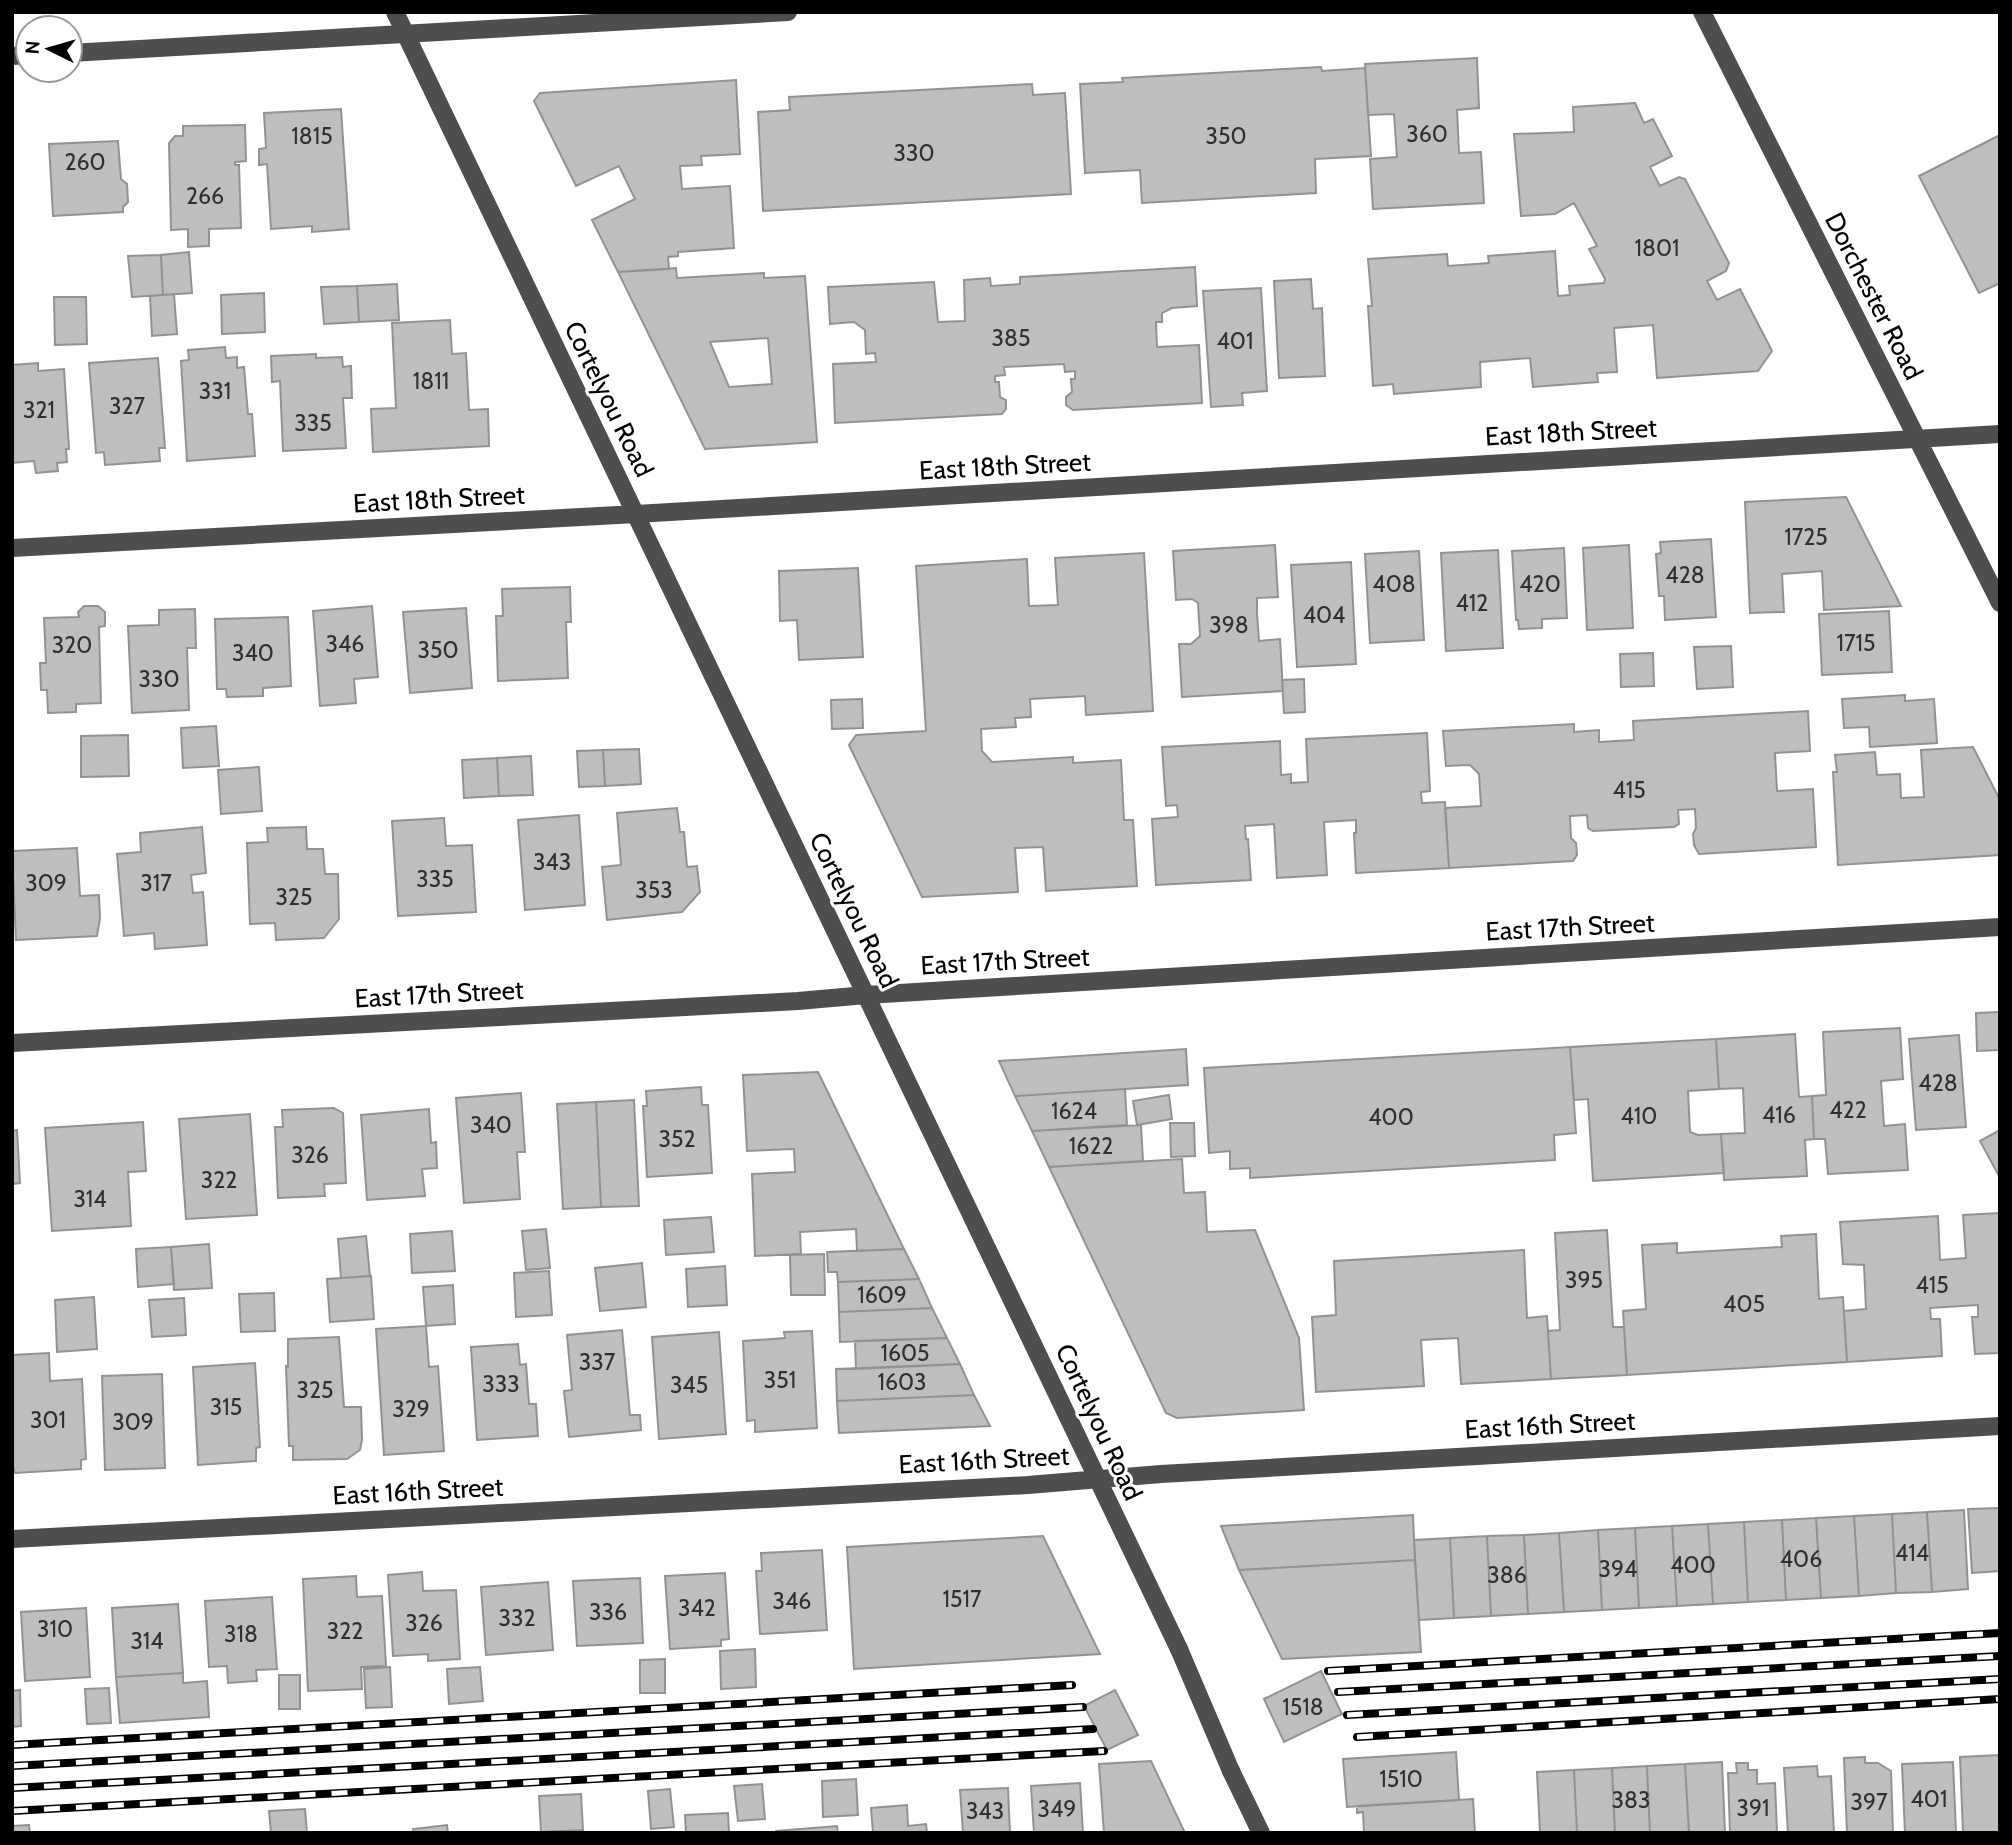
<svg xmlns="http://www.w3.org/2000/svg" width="2012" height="1845" viewBox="0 0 2012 1845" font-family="Cabin,sans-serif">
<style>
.building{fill:#bebebe;stroke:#929292;stroke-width:2;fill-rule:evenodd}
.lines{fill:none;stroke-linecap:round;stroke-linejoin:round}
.minor{stroke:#4e4e4e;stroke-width:18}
.rail-casing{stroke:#000;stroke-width:8}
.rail{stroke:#fff;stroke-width:5;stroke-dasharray:16;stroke-linecap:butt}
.minor-bridge{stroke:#4e4e4e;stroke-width:18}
.labels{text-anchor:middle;stroke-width:6;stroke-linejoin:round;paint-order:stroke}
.number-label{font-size:23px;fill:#303030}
.street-label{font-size:26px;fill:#000;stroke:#fff}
</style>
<rect width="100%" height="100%" fill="#fff"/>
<path class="building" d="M1477,58L1479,108L1457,110L1459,153L1481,152L1484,203L1373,209L1370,159L1397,157L1394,114L1368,115L1365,64Z
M1321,67L1322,71L1365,68L1371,156L1315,159L1316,193L1142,203L1140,170L1085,173L1080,84L1123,82L1122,78Z
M736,80L740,154L701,156L702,165L680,166L682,189L730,186L734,248L678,252V256L668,257L669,269L618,272L592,220L635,199L619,166L576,186L534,101L540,93Z
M1032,84L1033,95L1065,93L1071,194L763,211L758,112L790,110L789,97Z
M1635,103L1644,123L1653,119L1672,156L1650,167L1660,186L1679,177L1685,179L1729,263L1726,271L1707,281L1717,300L1740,289L1772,351L1758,371L1657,378L1653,325L1614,328L1617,372L1597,373L1598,382L1533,387L1530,358L1480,362L1481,387L1394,394L1393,384L1373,386L1368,306H1372L1368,259L1447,254L1448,266L1489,263L1488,256L1555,251L1558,296L1570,295L1569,286L1604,283L1605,279L1589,249L1597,246L1574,203L1555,214L1521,216L1514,134L1574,132L1573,107Z
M341,109L349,229L312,232V226L271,229L267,164L259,165V149L266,148L264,113Z
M245,125L246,161L235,162V165H239L241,228L209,229V246L188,247V229L171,230L169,143L175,136H183V126Z
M2000,135V283L1979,293L1919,176Z
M118,141L121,179L127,184L128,202L123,207V212L53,216L49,144Z
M189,252L192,293L163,295L161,255Z
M161,255L163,295L132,297L128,256Z
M1195,267L1197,306L1172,308L1162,313V322H1156L1157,347L1199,345L1202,403L1073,410L1066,405V397L1072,392L1071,379H1075V371L1065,372L1064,364L1004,367L1005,375L995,376V382H999L1000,397L1006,400V409L1002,414L835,423L833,364L876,362L875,353L866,354L865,330L854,322L830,324L828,287L934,282L938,322L965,321L964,280L990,278L991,286L1020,284V277Z
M676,268L677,278L764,273V278L805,276L817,442L705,449L618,272ZM768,338L772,384L729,387L710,342Z
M1311,279L1313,309L1322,308L1325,376L1279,378L1274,281Z
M397,284L399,320L359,322L357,286Z
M357,286L359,322L324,324L321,287Z
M1261,288L1267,391L1242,393L1243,405L1211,407L1203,291Z
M264,293L265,332L222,334L221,295Z
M174,294L177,334L152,336L150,296Z
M54,297H86L87,344L55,345Z
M450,320L452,354L466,353L469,410L488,409L489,446L373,452L371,409L396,408L392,323Z
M225,347L226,358L237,357V368L244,367L248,414H252L255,456L187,461L181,361L189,360L188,350Z
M316,354V358L342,357L343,367L351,366L352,398H343L346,448L283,451L280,381L272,382L271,356Z
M158,358L165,448H159L160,461L105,465L104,452L96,453L89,363Z
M38,363V371L64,369L69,449H66L67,462L57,463L58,471L36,473L34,461L12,463V365Z
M1846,497L1901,606L1824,610L1822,571L1782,574L1784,612L1750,613L1745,502Z
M1711,539L1716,617L1665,620L1664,596H1659L1656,554L1661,553L1660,542Z
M1275,545L1278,597L1257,598V613L1259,641L1280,639L1283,691L1182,697L1179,644H1191L1200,636L1198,603L1192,599L1176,600L1173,551Z
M1629,545L1633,628L1587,630L1583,548Z
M1564,548L1567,618L1542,619V628L1519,629L1518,620H1516L1512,551Z
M1498,550L1503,648L1446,651L1441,553Z
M1419,551L1424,640L1370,643L1365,554Z
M1144,553L1153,711L1086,715L1085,696L1030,699L1031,717L1015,718L1016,727L981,729L982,751L992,762L1073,757V763L1121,760L1124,820H1133L1137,886L1046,891L1043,847L1015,848L1018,892L922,897L849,745L856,735L926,731L916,566L1027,559L1029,606L1058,605L1055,558Z
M1351,562L1356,664L1297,667L1291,565Z
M858,568L863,657L799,660L797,620L780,621L779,571Z
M570,587L571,622H566L568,678L498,681L496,616H503L502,589Z
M84,606H98L105,612V626L99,627L101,703L76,704V712L48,713L47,690H41L40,663H46L44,618L79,617L78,612Z
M372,606L378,677L354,679L356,703L320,706L313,611Z
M466,608L472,688L410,693L403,612Z
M195,609L196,648H187L189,710L132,713L128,626L159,625V610Z
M1889,611L1892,672L1822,675L1819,614Z
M288,617L291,686L263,688V696L227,697L226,689H217L215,619Z
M1731,646L1733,687L1697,689L1694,647Z
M1653,653L1654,686L1621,687L1620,654Z
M1304,679L1305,712L1284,713L1282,680Z
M1905,695V701L1934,699L1937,743L1870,747L1869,727L1844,728L1842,699Z
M862,699L863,728L832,729L831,700Z
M1808,711L1810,751L1775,753L1777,791L1813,789L1816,847L1699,854L1694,845L1693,834L1696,828L1695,809L1678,810L1679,824L1674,827L1593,831L1588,828L1587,815L1570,816L1571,838L1576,843L1577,855L1573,861L1449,868L1445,808L1481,806L1479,774L1470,765L1446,766L1443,731L1574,724V732L1599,730V742L1634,740L1633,721Z
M216,726L219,766L183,768L181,728Z
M1427,733L1430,791L1421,792L1422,803L1445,802L1449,868L1356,873L1354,833H1356V820L1324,822L1327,875L1277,878L1274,824L1245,826L1246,839H1248L1251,880L1156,885L1152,819L1178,817L1177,805L1166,806L1162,747L1280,741L1281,775L1291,774V783L1308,782L1306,739Z
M128,735L129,776L81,777V736Z
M1973,747L2000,800V855L1838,865L1833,772H1837L1835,755L1875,752L1877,775L1900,774L1901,798L1924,797L1921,750Z
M639,749L641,784L605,786L603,750Z
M603,750L605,786L579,787L577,751Z
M531,756L533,795L499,796L497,758Z
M497,758L499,796L464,798L462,760Z
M259,767L262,811L221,814L218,770Z
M677,808L680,832H684L687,867L697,866L700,892L682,912L607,920L602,867L621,865L617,813Z
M579,815L585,905L525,910L518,820Z
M444,818L446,846L472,845L476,912L398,916L392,821Z
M202,827L206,873L191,875L193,893L203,892L207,945L155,949L154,933L124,936L117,854L141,852L140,833Z
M306,827L307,849H323L325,874H338L339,919L324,938L276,940L275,923L250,924L247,843L268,842L267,828Z
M77,848L80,896L99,895L100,918L97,936L16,940L12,851Z
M2000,1012V1050L1977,1051L1976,1013Z
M1900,1028L1903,1079L1881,1081L1884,1126L1905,1124L1908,1170L1828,1174L1825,1139H1814L1812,1096L1826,1095L1823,1032Z
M1795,1034L1799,1097L1812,1096L1814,1139L1805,1140L1807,1176L1724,1180L1721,1134L1745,1133L1743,1088L1719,1089L1716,1039Z
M1959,1035L1966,1127L1916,1130L1909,1039Z
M1716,1039L1719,1089L1688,1091L1690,1132L1698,1135L1721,1134L1724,1173L1593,1181L1588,1099L1574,1100L1570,1047Z
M1570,1047L1576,1133L1554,1135L1555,1160L1250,1178V1168L1230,1169V1151L1209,1153L1204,1068Z
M1186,1049L1188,1085L1125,1089L1015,1096L999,1061Z
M818,1072L904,1249L857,1251L856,1229L800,1232L801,1254L755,1256L752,1174L795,1172L794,1149L747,1151L743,1075Z
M701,1087L702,1105H708L712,1173L647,1177L643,1106H647L646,1091Z
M1125,1089L1127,1125L1032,1131L1015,1096Z
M521,1093L525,1152H517L520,1199L464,1203L456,1098Z
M1169,1095L1172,1119L1137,1125L1133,1101Z
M634,1100L639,1206L601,1207L596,1102Z
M596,1102L601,1207L563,1209L557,1104Z
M334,1108L343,1113L346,1183L324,1184L325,1196L278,1198L275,1127H283L282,1110Z
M429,1109L431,1143L436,1142L437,1168L422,1169L425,1196L367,1200L361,1115Z
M250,1114L257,1215L186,1219L179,1119Z
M143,1122L146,1171L128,1172L131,1226L52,1231L45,1128Z
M1170,1123H1194L1195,1156L1171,1157Z
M1141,1125L1143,1161L1049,1167L1032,1131Z
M17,1130L20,1183L12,1184V1131Z
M2000,1130V1175L1999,1176L1980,1141Z
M1182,1159L1184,1193L1205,1192L1207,1232L1255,1230L1299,1338L1304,1410L1177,1418L1166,1413L1049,1167Z
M2000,1213V1353L1975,1354L1972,1317H1978V1305L1930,1308L1931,1319H1940L1942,1356L1847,1362L1844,1311L1866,1309L1864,1265L1843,1264L1840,1222L1938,1216L1940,1260L1966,1258L1963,1215Z
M711,1217L714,1252L666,1255L664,1220Z
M546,1229L550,1268L526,1270L522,1231Z
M1607,1230L1613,1327H1624L1627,1375L1551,1379L1548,1331L1560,1330L1555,1233Z
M452,1231L455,1271L412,1273L410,1234Z
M1816,1234L1819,1299L1843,1297L1847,1362L1627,1375L1623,1311L1646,1309L1642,1245L1677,1243V1253L1782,1247L1781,1236Z
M366,1236L370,1276L341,1278L338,1239Z
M209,1244L212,1288L174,1290L171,1247Z
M171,1247L174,1284L138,1287L136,1249Z
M904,1249L919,1279L838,1282L837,1272H828L827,1252Z
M1524,1250L1527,1318L1547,1316L1551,1379L1461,1384L1458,1338L1421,1340L1424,1386L1316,1392L1312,1317L1336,1315L1334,1261Z
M824,1254L825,1295H791L790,1255Z
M642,1263L646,1307L600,1311L595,1268Z
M725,1266L727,1305L688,1307L686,1269Z
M549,1271L552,1315L516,1317L514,1273Z
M371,1276L374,1319L330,1322L327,1279Z
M919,1279L932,1308L839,1312L838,1282Z
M453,1285L455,1324L426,1326L423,1287Z
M274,1293L275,1331L241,1332L239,1294Z
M94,1297L97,1349L57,1352L55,1300Z
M184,1298L186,1335L152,1337L149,1300Z
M932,1308L947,1338L840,1342L839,1312Z
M426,1326L429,1367L438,1366L444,1451L384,1455L376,1329Z
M622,1330L630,1415H640L641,1430L569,1437L564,1391L572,1390L567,1335Z
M812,1331L817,1428L755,1432V1420L747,1421L743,1341L785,1338L784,1332Z
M719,1332L726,1434L659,1439L652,1337Z
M339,1337L344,1407H361L362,1440L360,1450L347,1459L293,1460V1446H289L286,1366L288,1367V1339Z
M947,1338L960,1364L856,1369L855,1341Z
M518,1344L520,1365L526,1364L529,1404H536L538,1436L477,1440L471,1347Z
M49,1353L50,1381L82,1379L86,1459L81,1460V1469L15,1473L12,1463V1355Z
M255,1363L260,1447L256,1448V1461L198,1465L193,1367Z
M960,1364L974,1395L837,1401L836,1369Z
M162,1374L165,1468L105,1470L102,1376Z
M974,1395L990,1426L839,1433L837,1401Z
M2000,1508V1571L1972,1573L1968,1509Z
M1964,1510L1968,1589L1932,1592L1927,1512Z
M1927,1512L1932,1592L1896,1593L1892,1514Z
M1892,1514L1896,1593L1859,1596L1854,1516Z
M1413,1515L1415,1560L1239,1570L1221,1526Z
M1854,1516L1859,1596L1821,1598L1816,1518Z
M1816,1518L1821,1598L1786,1600L1782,1520Z
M1782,1520L1786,1600L1748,1602L1744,1522Z
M1744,1522L1748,1602L1713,1604L1708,1524Z
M1708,1524L1713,1604L1677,1606L1672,1526Z
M1672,1526L1677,1606L1639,1608L1635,1528Z
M1635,1528L1639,1608L1602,1610L1598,1530Z
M1598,1530L1602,1610L1564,1612L1559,1533Z
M1559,1533L1564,1612L1528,1614L1524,1535Z
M1524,1535L1528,1614L1491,1616L1487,1536Z
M1043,1536L1100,1654L854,1669L847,1547Z
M1487,1536L1491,1616L1454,1618L1450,1538Z
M1450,1538L1454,1618L1419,1620L1414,1540Z
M822,1550L827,1630L760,1634L756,1571H762L761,1553Z
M1415,1560L1421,1652L1282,1659L1239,1570Z
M422,1572L423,1591L456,1590L460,1659L428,1661V1654L393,1656L388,1575Z
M725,1573L729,1639L721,1640V1646L670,1649L665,1576Z
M356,1576L357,1597L382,1596L386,1666L361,1667L362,1689L308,1691L303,1579Z
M640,1578L643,1643L577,1646L573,1581Z
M548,1582L553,1650L486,1655L481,1587Z
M272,1597L277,1669L256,1670L257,1681L228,1683L227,1666L209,1667L205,1601Z
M178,1604L183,1673L116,1677L112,1608Z
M86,1608L90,1677L25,1681L21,1612Z
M755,1649L756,1687L721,1689L720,1651Z
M665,1659V1693H640V1660Z
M390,1667L392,1707L366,1708L364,1669Z
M480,1667L483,1701L449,1704L447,1669Z
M1321,1671L1342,1714L1284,1742L1264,1699Z
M183,1673V1683L207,1681L209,1717L120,1723L116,1677Z
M279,1675H300V1709H279Z
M109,1688L111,1723L87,1724L85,1689Z
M20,1690L21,1726L12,1727V1691Z
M1115,1690L1138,1735L1107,1750L1084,1706Z
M1456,1752L1459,1800L1347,1807L1343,1759Z
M2000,1755V1833H1963L1960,1757Z
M1865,1757V1763H1878L1891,1771L1893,1833H1847L1844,1758Z
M1151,1761L1185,1833H1104L1099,1764Z
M1722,1762L1725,1833H1689L1685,1764Z
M1953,1762L1956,1833H1905L1902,1764Z
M1736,1763H1748V1770H1757V1784L1775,1783L1777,1833H1730L1728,1773H1737Z
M1685,1764L1689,1833H1650L1647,1766Z
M1647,1766L1650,1833H1615L1612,1768Z
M1817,1766L1818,1777L1831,1776L1834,1833H1788L1784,1768Z
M1612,1768L1615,1833H1577L1574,1770Z
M1574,1770L1577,1833H1540L1537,1772Z
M856,1779L858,1815L823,1817L822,1781Z
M1080,1783L1083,1833H1034L1031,1786Z
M762,1784L765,1819L738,1821L734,1786Z
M1008,1788L1010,1833H963L960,1790Z
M670,1789L674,1827L651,1829L648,1791Z
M581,1794L583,1830L541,1832L539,1796Z
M1473,1799L1475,1833H1364L1363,1812L1357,1813V1806Z
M907,1805L908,1826L926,1824L927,1833H873L871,1808Z
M305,1809L307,1833H271L269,1811Z
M728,1813L729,1833H686L685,1815Z
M29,1825L30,1833H12V1826Z
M447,1825L448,1833H414L413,1829Z
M837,1826L838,1833H776V1831Z"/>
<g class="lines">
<path class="minor" d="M395,12L1179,1649
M1702,12L2000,603
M70,53L788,12
M12,56L28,55
M12,548L636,514L2000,434
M12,1043L798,1001L866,995L2000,927
M12,1539L1028,1485L1161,1474L2000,1426
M1231,1771L1261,1833"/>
<g class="rail-casing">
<path id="rail" d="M1328,1671L2000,1633
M1338,1692L2000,1656
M1347,1715L2000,1679
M1357,1737L2000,1699
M12,1745L1072,1685
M12,1766L1083,1707
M12,1788L1093,1729
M12,1811L1104,1751"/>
</g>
<use href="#rail" class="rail"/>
<path class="minor-bridge" d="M1179,1649L1231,1771"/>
</g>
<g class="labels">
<g class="number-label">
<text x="1427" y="142">360</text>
<text x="312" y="144">1815</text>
<text x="1226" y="144">350</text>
<text x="914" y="161">330</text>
<text x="85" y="170">260</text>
<text x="205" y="204">266</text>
<text x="1657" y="256">1801</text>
<text x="1011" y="346">385</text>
<text x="1235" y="349">401</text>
<text x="431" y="389">1811</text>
<text x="215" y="399">331</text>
<text x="127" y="414">327</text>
<text x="39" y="418">321</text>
<text x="313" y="431">335</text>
<text x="1806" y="545">1725</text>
<text x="1685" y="583">428</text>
<text x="1394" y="592">408</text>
<text x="1540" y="592">420</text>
<text x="1472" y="611">412</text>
<text x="1324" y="623">404</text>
<text x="1229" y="633">398</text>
<text x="1856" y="651">1715</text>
<text x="345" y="652">346</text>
<text x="72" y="653">320</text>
<text x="438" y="658">350</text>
<text x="253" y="661">340</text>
<text x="159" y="687">330</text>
<text x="1629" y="798">415</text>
<text x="552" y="870">343</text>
<text x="435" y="887">335</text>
<text x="46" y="891">309</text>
<text x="156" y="891">317</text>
<text x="654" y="898">353</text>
<text x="294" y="905">325</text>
<text x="1938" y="1091">428</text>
<text x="1848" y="1118">422</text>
<text x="1074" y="1119">1624</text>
<text x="1779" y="1123">416</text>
<text x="1639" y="1124">410</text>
<text x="1391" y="1125">400</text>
<text x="491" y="1133">340</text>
<text x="677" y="1147">352</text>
<text x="1091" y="1154">1622</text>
<text x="310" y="1163">326</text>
<text x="219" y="1188">322</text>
<text x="90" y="1207">314</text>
<text x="1584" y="1288">395</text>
<text x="1932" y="1293">415</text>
<text x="882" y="1303">1609</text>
<text x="1744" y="1312">405</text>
<text x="905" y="1361">1605</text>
<text x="597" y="1370">337</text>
<text x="780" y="1388">351</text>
<text x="902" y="1390">1603</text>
<text x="501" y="1392">333</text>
<text x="689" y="1393">345</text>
<text x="315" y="1398">325</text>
<text x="226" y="1415">315</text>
<text x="411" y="1417">329</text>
<text x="48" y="1428">301</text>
<text x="133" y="1430">309</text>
<text x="1912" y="1561">414</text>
<text x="1801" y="1567">406</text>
<text x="1693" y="1573">400</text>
<text x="1618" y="1577">394</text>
<text x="1507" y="1583">386</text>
<text x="962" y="1607">1517</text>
<text x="792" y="1609">346</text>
<text x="697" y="1616">342</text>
<text x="608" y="1620">336</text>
<text x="517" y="1626">332</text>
<text x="424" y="1631">326</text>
<text x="55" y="1637">310</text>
<text x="345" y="1639">322</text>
<text x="241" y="1642">318</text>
<text x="147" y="1649">314</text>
<text x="1303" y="1715">1518</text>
<text x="1401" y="1787">1510</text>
<text x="1929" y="1807">401</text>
<text x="1631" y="1808">383</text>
<text x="1869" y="1810">397</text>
<text x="1753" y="1816">391</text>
<text x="1057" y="1817">349</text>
<text x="985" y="1819">343</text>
</g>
<g class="street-label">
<text transform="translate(1874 296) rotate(63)" y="9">Dorchester Road</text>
<text transform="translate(609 399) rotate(64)" y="9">Cortelyou Road</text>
<text transform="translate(1571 432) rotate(-3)" y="9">East 18th Street</text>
<text transform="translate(1005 466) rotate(-3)" y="9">East 18th Street</text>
<text transform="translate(439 499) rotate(-3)" y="9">East 18th Street</text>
<text transform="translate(854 910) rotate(64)" y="9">Cortelyou Road</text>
<text transform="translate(1570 927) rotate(-3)" y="9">East 17th Street</text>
<text transform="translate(1005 961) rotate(-3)" y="9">East 17th Street</text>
<text transform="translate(439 994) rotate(-3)" y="9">East 17th Street</text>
<text transform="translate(1099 1422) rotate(65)" y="9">Cortelyou Road</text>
<text transform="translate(1550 1425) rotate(-3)" y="9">East 16th Street</text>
<text transform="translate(984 1460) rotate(-3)" y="9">East 16th Street</text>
<text transform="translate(418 1491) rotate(-3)" y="9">East 16th Street</text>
</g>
</g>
<rect width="2012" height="1845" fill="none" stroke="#000000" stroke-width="28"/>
<g transform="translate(49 49) rotate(275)"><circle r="33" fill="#ffffff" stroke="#999999" stroke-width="2"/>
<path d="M0-5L12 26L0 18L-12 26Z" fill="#000000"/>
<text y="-10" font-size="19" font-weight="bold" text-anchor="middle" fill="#000000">N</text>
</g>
</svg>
